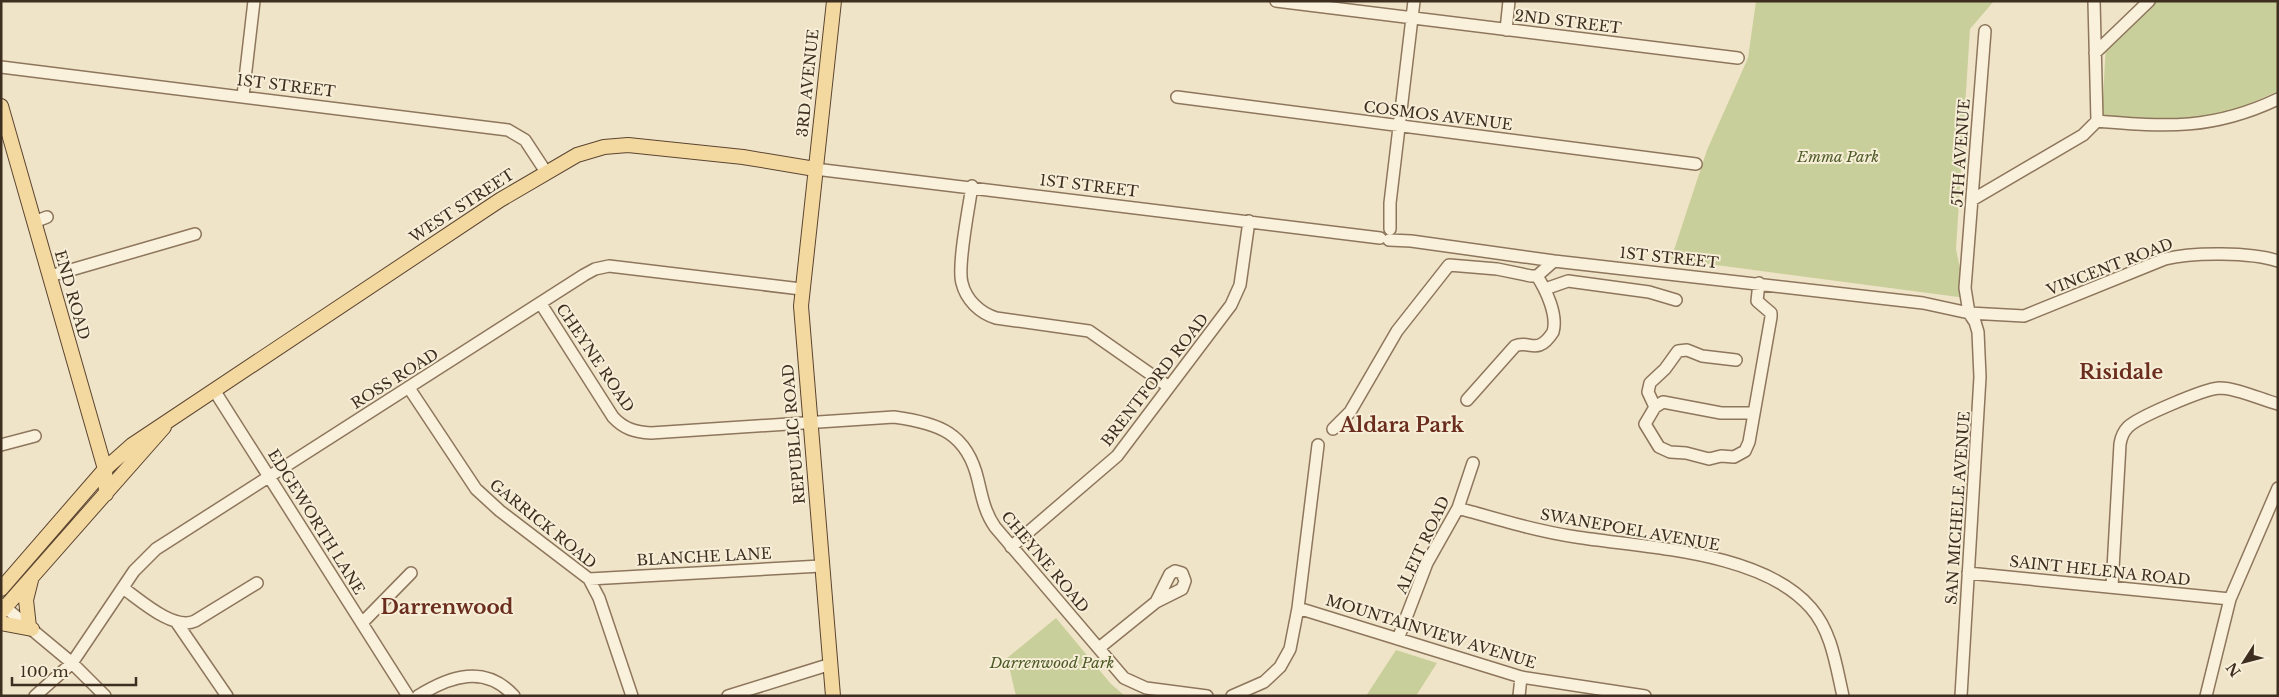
<svg xmlns="http://www.w3.org/2000/svg" width="2279" height="697" viewBox="0 0 2279 697" font-family="'Libre Baskerville',serif">
<style>
.green{fill:#c9cf9b}
.lines{fill:none;stroke-linecap:round;stroke-linejoin:round}
.minor-casing{stroke:#8d765c;stroke-width:14}
.major-casing{stroke:#5b4430;stroke-width:16}
.minor{stroke:#faf1dc;stroke-width:11}
.major{stroke:#f3d9a0;stroke-width:14}
.labels{text-anchor:middle;stroke-width:4;stroke-linejoin:round;paint-order:stroke}
.street-label{font-size:15px;fill:#3d2e20;stroke:#f7eed8}
.park-label{font-size:15px;font-style:italic;fill:#4d5a26;stroke:#f7eed8}
.district-label{font-size:20px;font-weight:bold;fill:#6b2e1e;stroke:#f7eed8}
</style>
<rect width="100%" height="100%" fill="#f0e4c8"/>
<path class="green" d="M1756,1H1994L1970,29L1956,249L1966,298L1671,259L1707,150L1748,58Z
M2148,1H2278V91L2211,121L2102,116L2106,43Z
M1056,618L1111,684L1125,696H1016L1007,658Z
M1396,650L1437,663L1416,696H1366Z"/>
<g class="lines">
<g class="minor-casing">
<path id="minor" d="M1276,1L1738,58
M2094,1L2097,121
M1506,30L1509,1
M2095,53L2149,1
M1,67L508,130L525,140L546,172
M243,96L254,1
M1177,97L1696,164
M815,169L1380,238
M972,186C969,207 957,266 962,283C966,300 980,313 996,318L1089,331L1169,387
M1972,200L2083,135L2097,121C2167,127 2213,130 2278,99
M34,222L47,217
M1390,229V203L1414,1
M1389,240L1411,241L1554,261L1923,303L1969,313L2024,316L2165,259C2192,252 2251,252 2278,261
M50,276L195,234
M1545,289L1568,281L1649,292L1676,300
M541,304L613,417C624,429 635,432 651,433L894,417C939,423 967,433 978,480C982,497 985,513 995,527L1124,678L1146,688L1207,696
M409,388L476,489L500,511L589,579L599,598L632,696
M214,390L408,696
M1467,400L1515,346C1529,339 1537,357 1553,332C1558,315 1546,290 1537,276
M1655,407L1648,392L1650,383L1665,369L1678,351L1687,350L1702,356L1736,360
M1754,413H1721L1663,402L1655,407L1645,424L1659,447L1670,452L1686,453L1709,459L1721,456L1734,457L1745,451L1749,442L1771,317V313L1757,301L1759,283
M1333,429L1350,412L1397,331L1449,265L1497,269L1531,276H1537L1554,261
M1,445L35,436
M1458,508C1497,519 1536,531 1576,537C1646,548 1762,551 1811,608C1832,632 1836,666 1843,696
M1011,547L1117,456L1231,305L1240,285L1249,221
M1968,573L2230,599
M589,579L821,566
M2112,587L2120,444C2121,438 2123,432 2128,427C2138,417 2204,389 2219,388C2237,388 2260,399 2278,404
M123,588C140,600 174,631 195,621L257,583
M1,604L72,663L105,696
M1298,608L1521,677L1645,696
M177,623L227,696
M362,623L411,573
M1398,639L1427,563L1458,508L1473,463
M1099,648L1156,602L1170,574L1175,571L1182,573L1185,581L1182,589L1156,602
M35,696L72,663L134,571L156,549L584,275L595,269L609,266L801,289
M418,696C450,676 485,664 514,696
M728,696L831,664
M1232,696L1264,682L1280,667L1290,649L1298,608L1318,445
M1519,696L1521,677
M1961,696L1980,377L1978,332L1975,322L1969,313L1965,288L1985,31
M2206,696L2230,599L2278,488"/>
</g>
<g class="major-casing">
<path id="major" d="M1,106L105,469L106,494
M1,589L105,469L132,445L500,200L577,155L604,147L628,145L743,157L815,169
M1,612L164,427
M1,623L32,629
M29,627L26,600L31,580
M833,696L801,306L834,1"/>
</g>
<use href="#minor" class="minor"/>
<use href="#major" class="major"/>
</g>
<g class="labels">
<g class="street-label">
<text transform="translate(1568 22) rotate(7)" y="5">2ND STREET</text>
<text transform="translate(808 83) rotate(-84)" y="5">3RD AVENUE</text>
<text transform="translate(286 86) rotate(7)" y="5">1ST STREET</text>
<text transform="translate(1438 116) rotate(7)" y="5">COSMOS AVENUE</text>
<text transform="translate(1961 153) rotate(-86)" y="5">5TH AVENUE</text>
<text transform="translate(1089 186) rotate(7)" y="5">1ST STREET</text>
<text transform="translate(462 206) rotate(-33)" y="5">WEST STREET</text>
<text transform="translate(1669 258) rotate(6)" y="5">1ST STREET</text>
<text transform="translate(2110 267) rotate(-21)" y="5">VINCENT ROAD</text>
<text transform="translate(72 295) rotate(74)" y="5">END ROAD</text>
<text transform="translate(595 358) rotate(56)" y="5">CHEYNE ROAD</text>
<text transform="translate(395 379) rotate(-32)" y="5">ROSS ROAD</text>
<text transform="translate(1155 380) rotate(-52)" y="5">BRENTFORD ROAD</text>
<text transform="translate(794 434) rotate(-95)" y="5">REPUBLIC ROAD</text>
<text transform="translate(1958 508) rotate(-86)" y="5">SAN MICHELE AVENUE</text>
<text transform="translate(316 522) rotate(58)" y="5">EDGEWORTH LANE</text>
<text transform="translate(543 524) rotate(39)" y="5">GARRICK ROAD</text>
<text transform="translate(1630 530) rotate(10)" y="5">SWANEPOEL AVENUE</text>
<text transform="translate(1423 545) rotate(-65)" y="5">ALEIT ROAD</text>
<text transform="translate(704 557) rotate(-3)" y="5">BLANCHE LANE</text>
<text transform="translate(1045 562) rotate(50)" y="5">CHEYNE ROAD</text>
<text transform="translate(2100 571) rotate(6)" y="5">SAINT HELENA ROAD</text>
<text transform="translate(1431 632) rotate(17)" y="5">MOUNTAINVIEW AVENUE</text>
</g>
<g class="park-label">
<text x="1838" y="162">Emma Park</text>
<text x="1052" y="668">Darrenwood Park</text>
</g>
<g class="district-label">
<text x="2121" y="379">Risidale</text>
<text x="1402" y="432">Aldara Park</text>
<text x="447" y="614">Darrenwood</text>
</g>
</g>
<rect width="2279" height="697" fill="none" stroke="#3d2e20" stroke-width="5"/>
<g transform="translate(2244 662) rotate(234)" stroke="#f7eed8" stroke-width="4" paint-order="stroke">
<path d="M0-4L9 19L0 12L-9 19Z" fill="#3d2e20"/>
<text y="-8" font-size="14" font-weight="bold" text-anchor="middle" fill="#3d2e20">N</text>
</g>
<path d="M12 677v8h124v-8" fill="none" stroke="#3d2e20" stroke-width="2.5"/>
<text x="20" y="677" font-size="15" fill="#3d2e20" stroke="#f7eed8" stroke-width="4" paint-order="stroke">100 m</text>
</svg>
